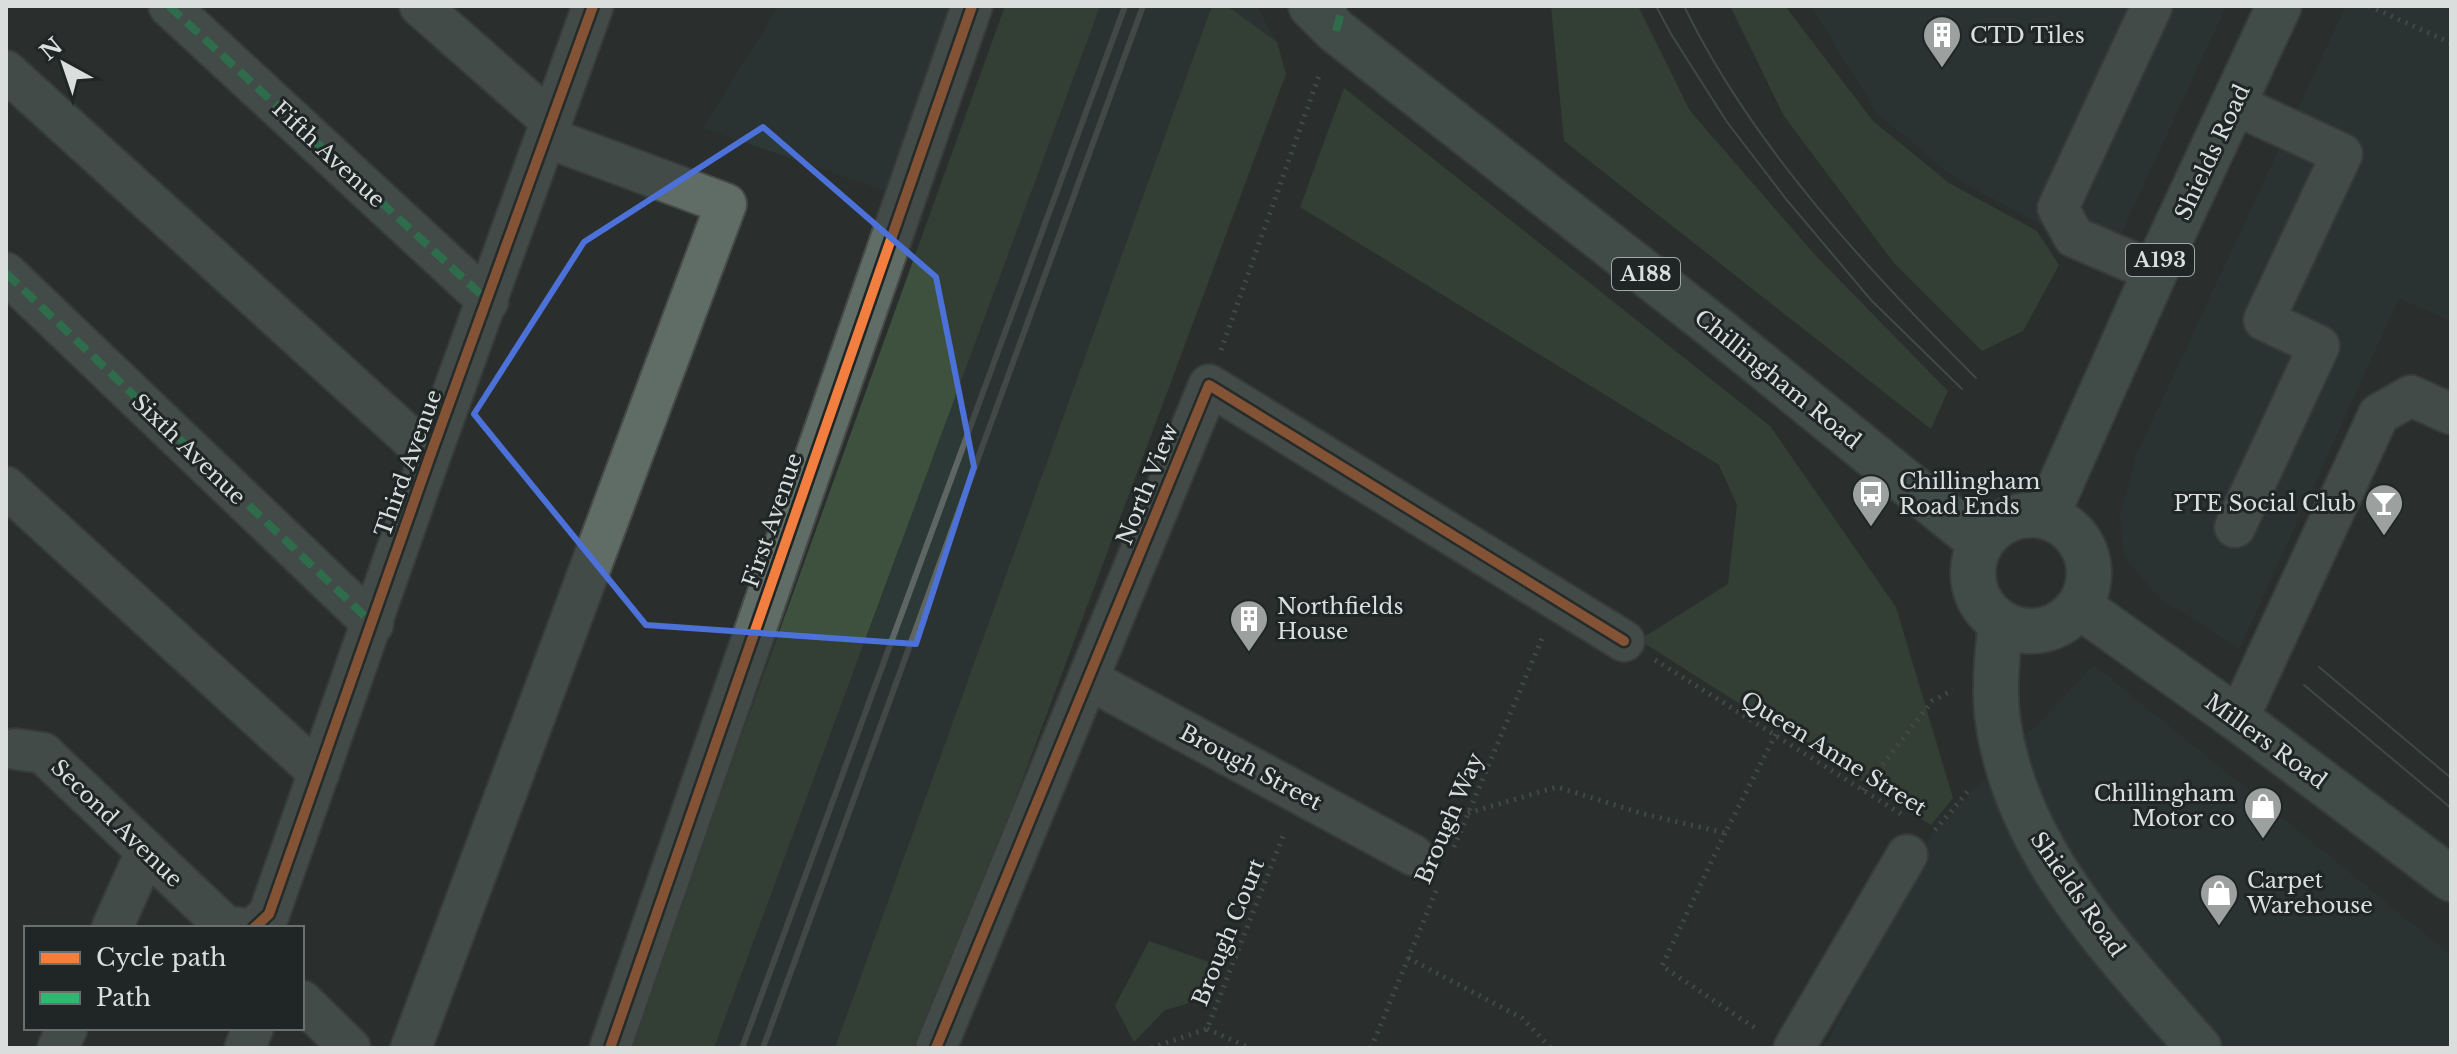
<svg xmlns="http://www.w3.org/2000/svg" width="2457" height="1054" viewBox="0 0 2457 1054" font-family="'Libre Baskerville',serif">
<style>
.built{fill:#2c3937}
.green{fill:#3e513f}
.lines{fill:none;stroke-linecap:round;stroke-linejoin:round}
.minor-casing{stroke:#474a49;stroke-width:44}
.major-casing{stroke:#474a49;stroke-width:48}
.path{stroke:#5f6964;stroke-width:5;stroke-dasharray:2 6;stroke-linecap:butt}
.minor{stroke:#606d67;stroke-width:40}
.major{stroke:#5e6f68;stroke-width:44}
.tram{stroke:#5d6662;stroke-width:2}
.rail{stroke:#5d6662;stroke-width:6}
.quiet{stroke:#33b770;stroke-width:8;stroke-dasharray:16 8;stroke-linecap:butt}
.cycleway-casing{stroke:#1f2625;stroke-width:15}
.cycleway{stroke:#f27e40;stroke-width:10}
.marked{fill:none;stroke:#4c72da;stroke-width:6;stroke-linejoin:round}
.labels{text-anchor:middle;stroke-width:6;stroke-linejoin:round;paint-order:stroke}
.shield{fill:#1f2625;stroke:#a2a8a6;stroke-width:2}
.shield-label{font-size:20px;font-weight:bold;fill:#dadfde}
.poi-label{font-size:22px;fill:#dadfde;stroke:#1f2625;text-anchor:start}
.street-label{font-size:22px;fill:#dadfde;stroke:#1f2625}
</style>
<rect width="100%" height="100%" fill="#2a2f2d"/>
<path class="built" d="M779,6H965L892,193L703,128Z
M1005,6H1256L1277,42L1286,74L922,1048H714L899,550Z
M1811,6H2226L2103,273L2071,256L2040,224L1955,178L1877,113Z
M2346,6H2451V321L2399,298L2239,649L2157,596L2124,556L2120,514L2137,454Z
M2094,665L2451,955V1048H1825L1932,834Z"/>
<path class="green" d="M1005,6H1100L714,1048H629Z
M1212,6H1227L1277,42L1286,74L922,1048H835Z
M1551,6H1638L1690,111L1817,257L1948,391L1931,429L1564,141Z
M1730,6H1785L1873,121L1949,183L2037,231L2059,265L2023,331L1982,351L1894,263L1784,116Z
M1344,88L1770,426L1896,607L1953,798L1931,825L1639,640L1728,584L1737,505L1719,465L1300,207Z
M1149,941L1223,967L1210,997L1165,1010L1134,1042L1115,1006Z"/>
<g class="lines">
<g class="minor-casing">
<path id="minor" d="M169,6L488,301
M420,6L552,122
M2152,6L2058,208L2074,237L2155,272
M6,71L430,456
M2234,104L2342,154L2264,320L2319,346L2235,527
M6,273L373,624
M6,487L319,773
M1088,679L1413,855
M2238,719L2379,414L2411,396L2451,414
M15,749L43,753L225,926L240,928
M112,928L146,852
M254,928L269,914L430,456L593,6
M302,1001L350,1048
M58,1048L67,1028
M245,1048L253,1028
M411,1048L726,204L546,137
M610,1048L972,6
M936,1048L1209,385L1624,641
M1794,1048L1907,855"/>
</g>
<g class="major-casing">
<path id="major" d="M1311,6L1336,31L1718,330L1981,543
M1973 573a58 58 0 1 1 116 0a58 58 0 1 1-116 0Z
M2046,517L2155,272L2279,6
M2079,606L2238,719L2451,879
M2001,623C1997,653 1994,684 1997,714C2013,849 2114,951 2199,1048"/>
</g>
<path class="path" d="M2369,6L2451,43
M1221,350L1320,73
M1655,660L1904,816
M1863,790L1932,701L1953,690
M1468,813L1557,787L1644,814L1725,833L1776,734
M1935,830L1970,789
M1725,833L1662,966L1758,1030
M1454,847L1543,636
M1408,958L1522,1018L1551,1048
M1207,1029L1250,1048
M1151,1048L1207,1029L1285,831
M1371,1048L1438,886"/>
<use href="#minor" class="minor"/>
<use href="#major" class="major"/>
<path class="tram" d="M1656,6L1671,34L1727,122L1786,199L1871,300L1962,389
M1684,6C1752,146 1867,269 1976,378
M2319,667L2451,778
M2304,685L2451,808"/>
<path class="rail" d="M742,1048L1125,6
M763,1048L1143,6"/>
<path class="quiet" d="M169,6L488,301
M1336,31L1343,6
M6,273L373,624"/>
<g class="cycleway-casing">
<path id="cycleway" d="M254,928L269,914L430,456L593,6
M610,1048L972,6
M936,1048L1209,385L1624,641"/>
</g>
<use href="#cycleway" class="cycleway"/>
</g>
<path d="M0 0H2457V1054H0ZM763,127L936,277L974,467L916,644L646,625L474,414L584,242Z" fill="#2a2f2d" fill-opacity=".55" fill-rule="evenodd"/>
<path class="marked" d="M763,127L936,277L974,467L916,644L646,625L474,414L584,242Z"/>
<defs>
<g id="building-pin" transform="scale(2)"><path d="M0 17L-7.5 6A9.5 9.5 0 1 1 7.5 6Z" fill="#9ca1a0" stroke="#1f2625"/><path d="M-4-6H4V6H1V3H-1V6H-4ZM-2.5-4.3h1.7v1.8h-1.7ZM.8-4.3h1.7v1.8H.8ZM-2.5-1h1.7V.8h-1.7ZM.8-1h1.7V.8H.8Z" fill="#fff"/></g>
<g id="bus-pin" transform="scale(2)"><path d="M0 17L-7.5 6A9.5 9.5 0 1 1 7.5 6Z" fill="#9ca1a0" stroke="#1f2625"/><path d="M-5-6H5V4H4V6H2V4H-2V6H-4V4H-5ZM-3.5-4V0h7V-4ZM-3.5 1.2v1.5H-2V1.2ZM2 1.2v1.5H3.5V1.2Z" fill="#fff"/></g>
<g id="bar-pin" transform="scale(2)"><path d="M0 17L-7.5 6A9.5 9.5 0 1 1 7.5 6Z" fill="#9ca1a0" stroke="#1f2625"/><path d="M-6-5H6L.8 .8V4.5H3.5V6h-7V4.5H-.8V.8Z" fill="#fff"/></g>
<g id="shop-pin" transform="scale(2)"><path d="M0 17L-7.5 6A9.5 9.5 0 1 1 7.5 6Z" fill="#9ca1a0" stroke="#1f2625"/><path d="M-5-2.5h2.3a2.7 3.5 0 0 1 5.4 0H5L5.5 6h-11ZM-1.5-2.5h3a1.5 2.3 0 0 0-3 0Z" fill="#fff"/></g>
</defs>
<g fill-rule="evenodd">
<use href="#building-pin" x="1942" y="35"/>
<use href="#bus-pin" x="1871" y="494"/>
<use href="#bar-pin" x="2384" y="503"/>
<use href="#building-pin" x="1249" y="619"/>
<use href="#shop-pin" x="2263" y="806"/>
<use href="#shop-pin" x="2219" y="893"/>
</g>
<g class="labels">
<g class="shield">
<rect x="2126" y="244" width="68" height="32" rx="6"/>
<rect x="1612" y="258" width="68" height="32" rx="6"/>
</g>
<g class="shield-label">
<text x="2160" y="267">A193</text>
<text x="1646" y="281">A188</text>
</g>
<g class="poi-label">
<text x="1970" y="43">CTD Tiles</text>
<text x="1899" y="489">Chillingham<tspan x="1899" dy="25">Road Ends</tspan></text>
<text x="2356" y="511" text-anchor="end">PTE Social Club</text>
<text x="1277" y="614">Northfields<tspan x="1277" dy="25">House</tspan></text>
<text x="2235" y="801" text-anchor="end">Chillingham<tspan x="2235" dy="25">Motor co</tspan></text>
<text x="2247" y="888">Carpet<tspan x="2247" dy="25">Warehouse</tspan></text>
</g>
<g class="street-label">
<text transform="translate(2212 152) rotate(-65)" y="8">Shields Road</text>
<text transform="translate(329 154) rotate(43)" y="8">Fifth Avenue</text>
<text transform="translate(1778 379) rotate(39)" y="8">Chillingham Road</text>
<text transform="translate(189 449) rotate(44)" y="8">Sixth Avenue</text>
<text transform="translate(408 463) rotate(-70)" y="8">Third Avenue</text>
<text transform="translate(1147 484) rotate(-68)" y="8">North View</text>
<text transform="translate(772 520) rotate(-71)" y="8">First Avenue</text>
<text transform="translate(2266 741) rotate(36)" y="8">Millers Road</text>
<text transform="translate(1834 753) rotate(32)" y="8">Queen Anne Street</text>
<text transform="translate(1251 767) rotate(28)" y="8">Brough Street</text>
<text transform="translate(1449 818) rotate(-67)" y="8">Brough Way</text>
<text transform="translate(117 823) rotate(44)" y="8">Second Avenue</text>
<text transform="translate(2078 894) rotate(55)" y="8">Shields Road</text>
<text transform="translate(1228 932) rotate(-68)" y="8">Brough Court</text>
</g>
</g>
<rect width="2457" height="1054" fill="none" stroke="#dadfde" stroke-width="16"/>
<rect x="24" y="926" width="280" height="104" fill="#1f2625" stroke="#6a706f" stroke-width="2"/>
<rect x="40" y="952" width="40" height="12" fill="#f27e40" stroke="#6a706f" stroke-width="2"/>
<text x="96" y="966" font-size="24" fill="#dadfde">Cycle path</text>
<rect x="40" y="992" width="40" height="12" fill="#33b770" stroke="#6a706f" stroke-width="2"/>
<text x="96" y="1006" font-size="24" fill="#dadfde">Path</text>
<g transform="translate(64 64) rotate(320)" stroke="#1f2625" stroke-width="6" paint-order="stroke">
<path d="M0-6L14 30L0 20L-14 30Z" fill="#dadfde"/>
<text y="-12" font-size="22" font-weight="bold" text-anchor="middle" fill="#dadfde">N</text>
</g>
</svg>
